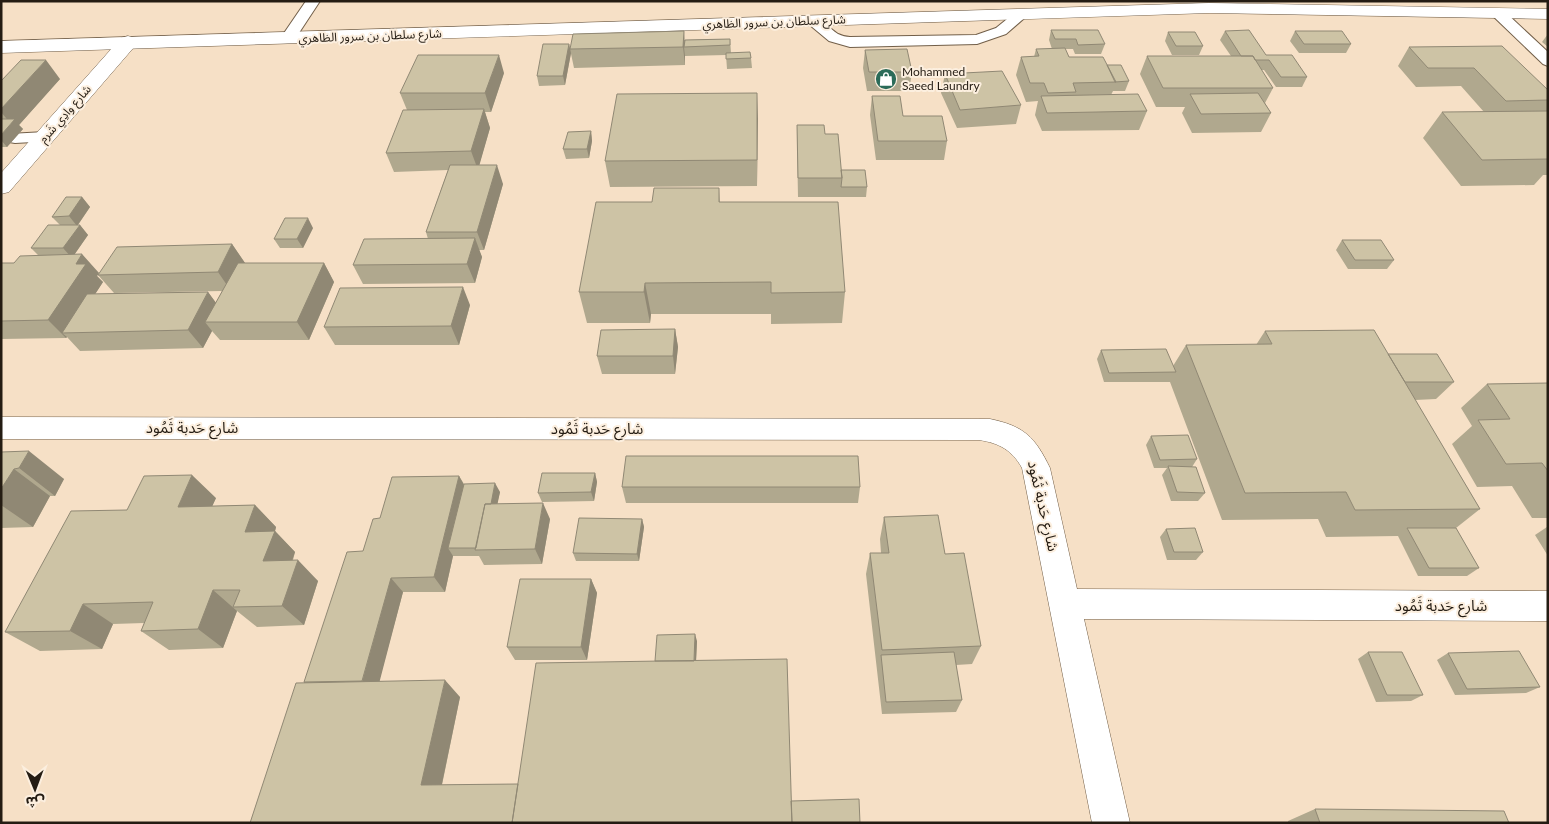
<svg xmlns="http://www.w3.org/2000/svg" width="1549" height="824" viewBox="0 0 1549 824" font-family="Lato,'Noto Sans Arabic',sans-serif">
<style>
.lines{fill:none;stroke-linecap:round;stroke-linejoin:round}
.lane-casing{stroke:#725f49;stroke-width:2}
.street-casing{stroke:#725f49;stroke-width:1}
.secondary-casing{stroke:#725f49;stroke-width:1}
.lane{fill:#fff;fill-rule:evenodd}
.street{fill:#fff;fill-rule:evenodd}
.secondary{fill:#fff;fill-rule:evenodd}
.wall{fill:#b0a88e}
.shaded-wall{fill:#908874}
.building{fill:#cdc3a5;stroke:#908874}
.labels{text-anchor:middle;stroke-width:4;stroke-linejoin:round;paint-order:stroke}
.far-street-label{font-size:12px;fill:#241c13;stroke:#fcefdf}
.far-poi-label{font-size:12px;fill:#241c13;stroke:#fcefdf;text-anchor:start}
.street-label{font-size:15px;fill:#241c13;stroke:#fcefdf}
</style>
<rect width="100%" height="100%" fill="#f6e0c6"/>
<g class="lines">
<g class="lane-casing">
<path id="lane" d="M306,1H320L293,42H283L280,39Z
M1022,10L1027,11L1029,14L1006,34L977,44L850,47L829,41L805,21L807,18C820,15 828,28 838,34C842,36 846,37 850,37L976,35L996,28L1017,11Z
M1499,10L1504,11L1548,52V66L1543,64L1494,17L1492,14L1494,11Z
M45,132L51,133L53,137L51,141L15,143L9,142L7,138L9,134Z"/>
</g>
<g class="street-casing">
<path id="street" d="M128,36L135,38L137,42L135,46L9,192L1,194V173L121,38Z
M1,417L990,419C1024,426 1035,437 1050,468L1077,589L1548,591V621L1084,619L1130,823H1092L1022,468C1012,450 999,443 979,440L1,439Z"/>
</g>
<g class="secondary-casing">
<path id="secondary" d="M1209,3L1548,9V19L1209,13L1,53V41Z"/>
</g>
<use href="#lane" class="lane"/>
<use href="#street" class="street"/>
<use href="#secondary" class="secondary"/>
</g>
<path class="wall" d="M1051,30L1105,44L1101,54H1075L1073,49H1065L1069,57L1107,65L1129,81L1125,91H1113L1111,95L1147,111L1139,130L1042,131L1035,115L1038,101L1026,102L1016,75L1021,57H1034L1036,49H1052L1049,40Z
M1225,31L1266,55L1307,77L1302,87H1276L1264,70H1261L1273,88L1265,103L1271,113L1261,132L1192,133L1182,113L1185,107H1156L1140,74L1147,56H1231L1220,40Z
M1295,31L1351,44L1346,53H1299L1290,41Z
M1168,32L1203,46L1199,55H1172L1165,41Z
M1548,34V47L1542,42Z
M730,39L731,53L751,58L752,68L727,69L726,55L685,56V65L574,68L570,49L685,40Z
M569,44L571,53L565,85L539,86L537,76Z
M1409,47L1548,90V175H1543L1534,185L1461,186L1423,138L1442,112H1484L1461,86L1416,87L1398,66Z
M865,50L912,72L909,91H867L863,68Z
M504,73L491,112H485L490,128L479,165L503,184L484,250H479L482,257L475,283L363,284L353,265L428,239L426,232L448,170L394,172L386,153L407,110L400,93Z
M945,74L1021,105L1016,124L957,128L941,93Z
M60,79L19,125L23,129L7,147H1V81Z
M757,93V186L610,187L605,161Z
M872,96L903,116L947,141L944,160H876L870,115Z
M797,125L825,134L841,170L867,187L866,197H798L797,144Z
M591,131L592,141L589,158L566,159L563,149Z
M719,188L720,202L845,292L842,323L771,324V314H651L650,323H587L579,292L652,202Z
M82,197L90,207L78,225H80L88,235L74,255L99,273L97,276L103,282L95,294L208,292L216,303L222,291L114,293L98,275L232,244L245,263H244H324L334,282L309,340H220L212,331L203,348L80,351L67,337L66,338L1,339V263H14L38,255L31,248L60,225L52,217Z
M313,228L303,248H280L274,239Z
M1342,240L1394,260L1387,269H1348L1336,250Z
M470,305L459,345H335L324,327Z
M675,329L678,347L675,374H602L597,356Z
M1265,331L1388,354L1454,382L1436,399L1415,400L1480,509L1456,528L1479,568L1467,576H1418L1398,536L1326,537L1318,519L1222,520L1170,382H1104L1097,359L1101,350L1173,366L1186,345H1256Z
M1548,383V518H1532L1512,486L1477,487L1452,444L1472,426L1461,408L1487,384Z
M1151,436L1197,459L1192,467L1205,493L1198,501H1171L1162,475L1167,468H1154L1146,445Z
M1,452L64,479L55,496H50L33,527L1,528Z
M595,473L597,482L594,501L542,502L538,493Z
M459,476L464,484L500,492L497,504L550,519L542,564L484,565L479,556H453L445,592H403L379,681L460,697L442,785L518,784L655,661L697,641L696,661L791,801L250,823L304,682L363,551Z
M622,487H860L858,503H626Z
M216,498L212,506L255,505L276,527L275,531L295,552L293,560L318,581L304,625L257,627L237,611L223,648L169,650L141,631L144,623L113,624L102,649L40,651L5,632L127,510Z
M884,517L945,554L981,646L972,664L956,665L962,700L956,712L882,714L866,574L870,553H881L880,539Z
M642,519L644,527L639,561H576L573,553Z
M1547,527H1548V556L1535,535Z
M1166,529L1203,552L1196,560H1167L1160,537Z
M591,579L597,593L587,660H515L507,647Z
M1368,652L1423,695L1411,701L1376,702L1358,659Z
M1448,653L1540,687L1526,693L1455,695L1437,660Z
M1315,809L1509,823H1288V821Z"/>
<path class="shaded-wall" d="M684,31L685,46L684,47L685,56V65L683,47Z
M569,44L571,53L565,85L563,76Z
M499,55L504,73L491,112L485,93Z
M46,60L60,79L19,125L23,129L7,147L1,140V135L11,124L1,112V109Z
M757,93L758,119L757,186Z
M484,109L490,128L478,170L471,151Z
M591,131L592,141L589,158L587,149Z
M497,165L503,184L484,250L477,232Z
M82,197L90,207L77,226L69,216Z
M308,218L313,228L303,248L297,239Z
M80,225L88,235L72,258L63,248Z
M475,238L482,257L475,283L467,264Z
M232,244L245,263L231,291L218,272Z
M82,254L99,273L97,276L103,282L70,333H62L67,337L66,338L48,320L76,264Z
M324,263L334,282L309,340L297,322Z
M645,283L651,314L650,323L644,292Z
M463,287L470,305L459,345L451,326Z
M208,292L222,311L205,322L212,331L203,348L188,330Z
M675,329L678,347L675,374L673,356Z
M29,451L64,479L55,496L19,468Z
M14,469L50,496L33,527L1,505V489Z
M595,473L597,482L594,501L591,492Z
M192,475L216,498L202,529L178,507Z
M459,476L468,492L448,548L453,556L445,592L434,577Z
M495,483L500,492L488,549L482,548Z
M543,503L550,519L542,564L535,549Z
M255,505L276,527L275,531L295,552L285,582L263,561L245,532Z
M642,519L644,527L639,561L637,554Z
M298,560L318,581L304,625L282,606Z
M391,578L403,592L375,699L361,686Z
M591,579L597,593L587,660L581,647Z
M213,590L237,611L223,648L198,629Z
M83,604L113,624L102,649L70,631Z
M695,634L697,641L695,682L694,676Z
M445,680L460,697L439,798L421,785Z"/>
<path class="building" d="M1051,30H1098L1105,44L1078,45L1076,39H1055Z
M1249,30L1266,55H1292L1307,77H1281L1269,60H1255L1253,56H1241L1225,31Z
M684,31L683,47L570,49L573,34Z
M1295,31H1342L1351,44H1304Z
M1168,32H1195L1203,46H1176Z
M730,39V45L684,47L685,40Z
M543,44H569L563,76H537Z
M1502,46L1548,90V100L1506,101L1474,68H1428L1409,47Z
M1065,48L1069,57H1103L1116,82L1073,83L1076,92L1048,93L1044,83H1030L1021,57L1039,56L1036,49Z
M907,49L912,72H869L865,50Z
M750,52L751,58L726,59V53Z
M418,55H499L485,93H400Z
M1147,56H1253L1273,88H1163Z
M21,60H46L1,109V81Z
M1107,65H1121L1129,81L1115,82Z
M1002,71L1021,105L960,110L945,74Z
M757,93V160L605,161L617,94Z
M1258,93L1271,113L1201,114L1190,94Z
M1138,94L1147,111L1047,113L1041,96Z
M872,96H900L903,116H942L947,141H878Z
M484,109L471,151L386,153L403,110Z
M1548,111V159L1482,160L1442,112Z
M1,119H15L1,135Z
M797,125H824L825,134H838L842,178H798Z
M591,131L587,149H563L568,132Z
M450,165H497L477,232H426Z
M841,170H865L867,187H841L842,178Z
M654,188H719V202H838L845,292L771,293V282L645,283L644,292H579L596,202H652Z
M66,197H82L69,216L52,217Z
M285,218H308L297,239H274Z
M48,225H80L63,248H31Z
M475,238L467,264L353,265L364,239Z
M1342,240H1381L1394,260H1355Z
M232,244L218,272L98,275L117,247Z
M82,254L76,264H86L48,320L1,321V263H14L20,256Z
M238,263H324L297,322H205Z
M463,287L451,326L324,327L340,288Z
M208,292L188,330L62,333L87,294Z
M675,329L673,356H597L601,330Z
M1374,330L1480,509L1355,510L1346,492L1245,493L1186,345L1272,344L1265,331Z
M1166,349L1176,372L1109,373L1101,350Z
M1388,354H1437L1454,382H1405Z
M1548,383V471L1542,463L1506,464L1478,420L1510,419L1487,384Z
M1188,435L1197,459L1160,460L1151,436Z
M29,451L19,468L14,469L1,489V452Z
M626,456H858L860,487H622Z
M1168,466L1196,467L1205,493L1177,492Z
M542,473H595L591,492L538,493Z
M192,475L178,507L255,505L245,532L275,531L263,561L298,560L282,606L233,607L240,590H213L198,629L141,631L153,602L83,604L70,631L5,632L71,511L127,510L144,476Z
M459,476L434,577L391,578L362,681L304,682L347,552L363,551L373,519L380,518L392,477Z
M495,483L491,504H485L476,548H448L464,484Z
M543,503L535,549L475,550L485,504Z
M938,515L945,554L964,553L981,646L882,650L870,553H889L884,517Z
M579,518L642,519L637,554L573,553Z
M1195,528L1203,552H1174L1166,529Z
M1407,528H1456L1479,568H1429Z
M520,579H591L581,647H507Z
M695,634L694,661H655L657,635Z
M1519,651L1540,687L1467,689L1448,653Z
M954,652L962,700L886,702L881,655Z
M1368,652H1402L1423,695H1387Z
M787,659L792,823H512L536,663Z
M445,680L421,785L518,784L512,823H250L296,683Z
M859,799L860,823H792L791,801Z
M1315,809L1504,811L1509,823H1320Z"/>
<defs>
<g id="shop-disc" transform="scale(1.125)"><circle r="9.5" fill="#2b6b59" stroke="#fcefdf"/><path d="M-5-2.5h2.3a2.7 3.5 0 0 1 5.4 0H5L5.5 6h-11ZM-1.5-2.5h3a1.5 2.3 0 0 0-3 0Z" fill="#fff"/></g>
</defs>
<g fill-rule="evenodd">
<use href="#shop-disc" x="886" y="79"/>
</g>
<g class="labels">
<g class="far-street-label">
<text transform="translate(774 22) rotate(-2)" y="4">شارع سلطان بن سرور الظاهري</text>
<text transform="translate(370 36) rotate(-2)" y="4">شارع سلطان بن سرور الظاهري</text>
<text transform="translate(65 114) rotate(-49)" y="4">شارع وادِي شَرم</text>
</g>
<g class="far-poi-label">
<text x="902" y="76">Mohammed<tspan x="902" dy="14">Saeed Laundry</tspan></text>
</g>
<g class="street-label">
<text x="192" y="433">شارع حَدبة ثَمُود</text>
<text x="597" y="434">شارع حَدبة ثَمُود</text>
<text transform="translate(1043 506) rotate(77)" y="5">شارع حَدبة ثَمُود</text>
<text x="1441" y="611">شارع حَدبة ثَمُود</text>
</g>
</g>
<rect width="1549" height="824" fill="none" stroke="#241c13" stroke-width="5"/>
<g transform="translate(35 789) rotate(179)" stroke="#fcefdf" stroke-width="4" paint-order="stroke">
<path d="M0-4L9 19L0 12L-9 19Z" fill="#241c13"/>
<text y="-8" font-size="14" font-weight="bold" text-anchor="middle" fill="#241c13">ش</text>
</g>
</svg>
